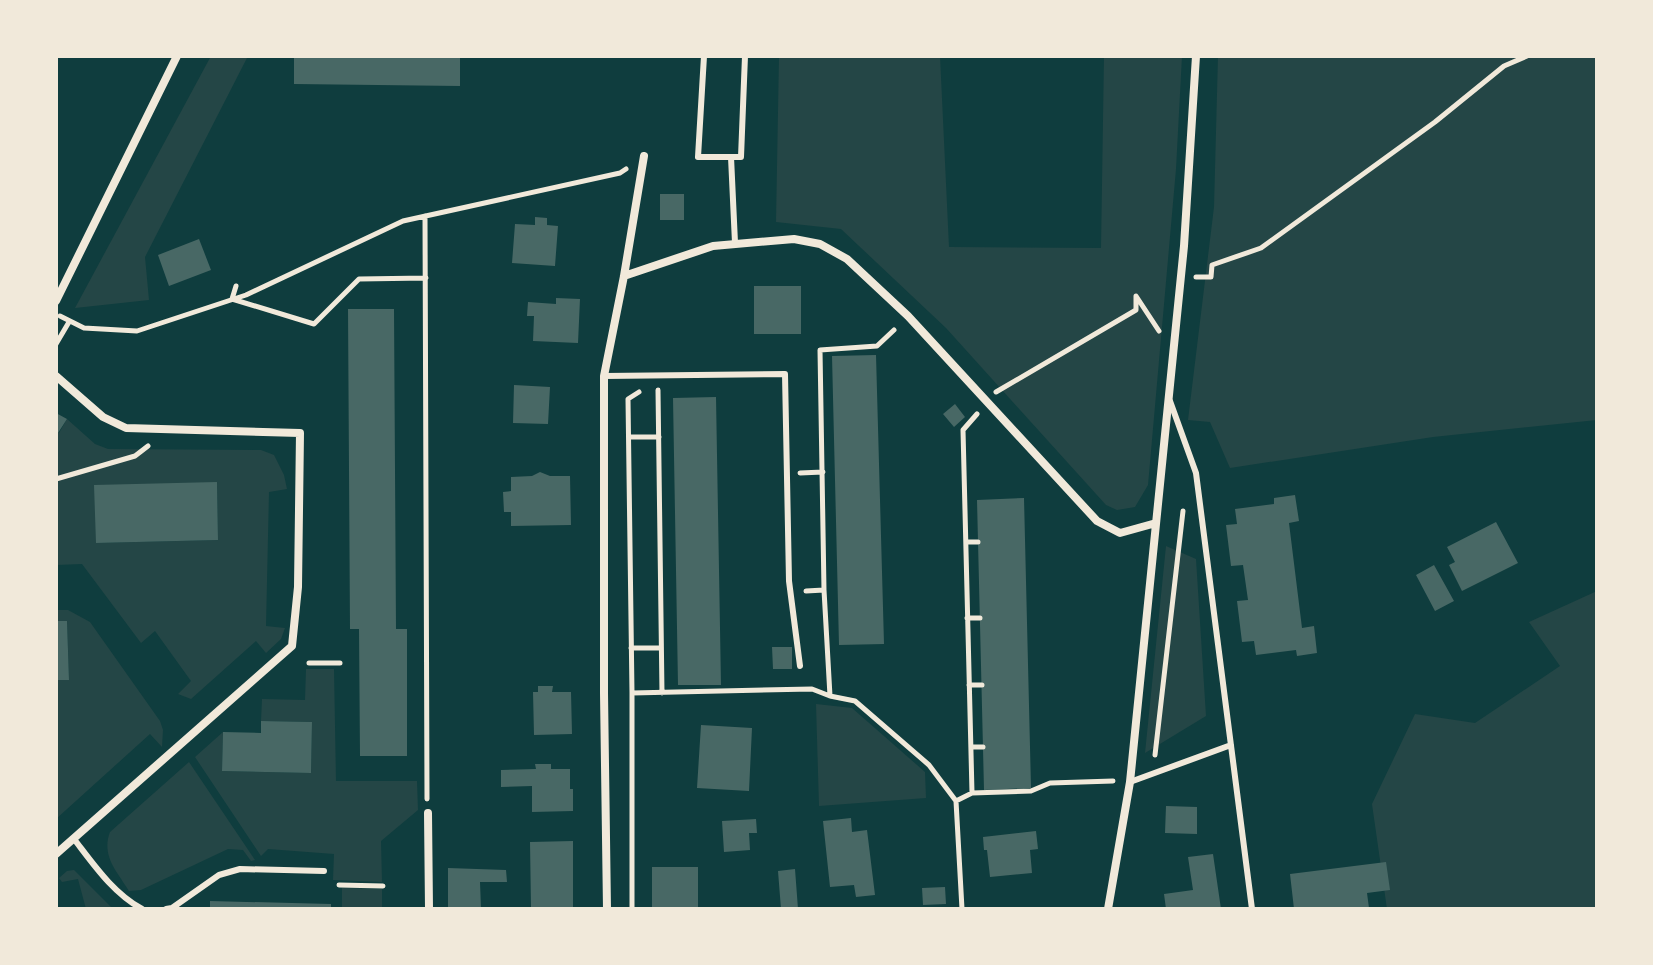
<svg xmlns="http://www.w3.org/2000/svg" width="1653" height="965" viewBox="0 0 1653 965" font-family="'Nunito Sans',sans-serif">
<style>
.green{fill:#244646;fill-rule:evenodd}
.building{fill:#486865}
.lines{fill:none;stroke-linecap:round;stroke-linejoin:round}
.path{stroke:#f1e9da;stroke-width:5}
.service{stroke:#f1e9da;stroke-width:6}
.minor{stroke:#f1e9da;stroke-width:8}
</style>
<rect width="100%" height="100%" fill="#0f3d3e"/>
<path class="green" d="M211,56H248L145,257L149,300L75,308Z
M779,56H940L949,247L1101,248L1104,56H1182L1176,169L1148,485L1135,507L1117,510L1106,505L946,328L841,229L776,222Z
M1218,56H1597V420L1433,437L1230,468L1210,422L1188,420L1214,207Z
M67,419L95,444L108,449L261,450L274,455L284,475L287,489L269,492L266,626L285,628L281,639L266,653L256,641L191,699L178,694L191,681L155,631L141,643L82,564L56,565V432L59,433ZM217,482L218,540L96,543Z
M1166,546L1196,559L1206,716L1145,753Z
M1597,591V909H1387L1372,804L1415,714L1475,723L1560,666L1529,622Z
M56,610H68L90,622L160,721L163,730L162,747L150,734L56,819V680L69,679L67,621H56Z
M306,669H334L336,781H417L418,810L381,841L382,882L333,880L334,854L268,849L261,856L195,757L223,732L222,771L311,773L312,722L261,721L262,699L305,700Z
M816,704L852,708L925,772L926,798L819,806Z
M189,762L255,860L251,861L243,850L228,849L141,890L129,891C117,871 101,856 110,832Z
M74,870L113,909H86L78,879L62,882L59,878L67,871Z
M342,888L382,889V909H342Z"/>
<path class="building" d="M294,56H460V86L294,84Z
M660,194H684V220H660Z
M535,217L547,218V225L558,226L555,266L512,263L515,224L535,225Z
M199,239L211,270L169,286L158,255Z
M754,286H801V334H754Z
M556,298L580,299L578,343L533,341L534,316H527L528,302L556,304Z
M348,309H394L396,629H407V756H360L359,629H350Z
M876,355L884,644L839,645L832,356Z
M514,385L550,387L548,424L513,423Z
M716,397L721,685H678L673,398Z
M955,404L965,417L954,427L943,414Z
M56,413L67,419L58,433L56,432Z
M540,472L550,476H570L571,525L511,526V512H504L503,492L511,491V477L532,476Z
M217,482L218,540L96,543L94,485Z
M1295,495L1299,521L1289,523L1302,628L1314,626L1317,653L1297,656L1296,650L1256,655L1254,641L1242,642L1237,601L1248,600L1243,565L1231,566L1226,525L1237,524L1235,509L1274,504V498Z
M1024,498L1031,788L984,790L977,500Z
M1496,522L1518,563L1462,591L1449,565L1455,562L1447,547Z
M1434,565L1454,601L1435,611L1416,575Z
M56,621H67L69,680H56Z
M772,647H792V669H773Z
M538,686H553L552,692H571L572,734L534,735L533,692H538Z
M261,721L312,722L311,773L222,771L223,732L261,733Z
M701,725L752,728L749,791L697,788Z
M535,764H551V769H570V789H573V811L532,812V786L501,787V770L536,769Z
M1166,806L1197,807V834L1165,833Z
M851,818L852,832L867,830L875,895L856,897L854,885L830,887L823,821Z
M756,819L757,833H749L750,850L724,852L722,821Z
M1036,831L1038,849L1030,850L1032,873L990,877L987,850H984L983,837Z
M573,841V909H531L530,842Z
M1213,854L1221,909H1166L1164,894L1193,890L1188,857Z
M1386,862L1390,890L1367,893L1369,908L1294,909L1290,874Z
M652,867H698V909H652Z
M448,868L506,870L507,882H480L481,909H448Z
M795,869L798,909H781L778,871Z
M945,887L946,904L923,905L922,888Z
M210,901L331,904V909H210Z"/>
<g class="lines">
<path class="path" d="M425,216L427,799
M1196,277H1211L1212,265L1261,248L1435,122L1504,66L1527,56
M236,286L232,299L314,324L359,279L426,278
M60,316L84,328L137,331L246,295L403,221L620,173L626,169
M56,344L69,322
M658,390L662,693
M996,392L1136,310V296L1159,331
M629,437H659
M800,473L823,472
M56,479L135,456L148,446
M966,542H978
M824,590L830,696
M806,591L824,590L820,350L877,346L894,330
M967,618H980
M631,648H661
M309,663H340
M969,685H982
M632,693L812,689L830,696L855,701L929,765L956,801L972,793L1031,791L1050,783L1113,781
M971,747H983
M1155,755L1183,511
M972,793L963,430L977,414
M956,801L962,909
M339,885L383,886
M632,909V693L628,399L639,392"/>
<path class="service" d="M704,56L698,157H741L745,56
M731,157L735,243
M604,376L785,374L789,581L800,666
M1170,401L1196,473L1252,909
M1130,782L1231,745
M74,839C94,865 113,893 142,909
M166,909L172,908L219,875L240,869L324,871"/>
<path class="minor" d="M624,276L713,246L794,239L820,244L847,259L908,316L1097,521L1120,533L1156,523
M56,301L177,56
M56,376L103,417L126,428L300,433L298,587L292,646L56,854
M428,813L429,909
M607,909L604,693V376L624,276L644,156
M1108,909L1130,782L1184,246L1196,56"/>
</g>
<rect width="1653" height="965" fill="none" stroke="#f1e9da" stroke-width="116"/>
</svg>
